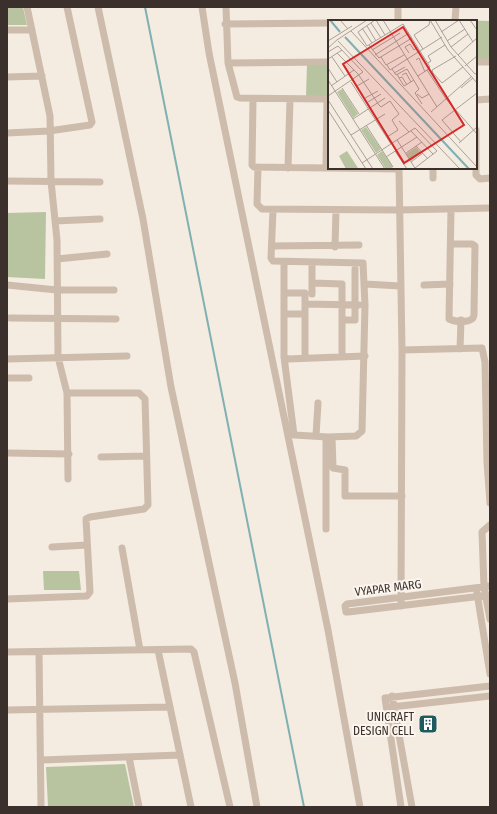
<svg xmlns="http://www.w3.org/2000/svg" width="497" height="814" viewBox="0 0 497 814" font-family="'Fira Sans Condensed',sans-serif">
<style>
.green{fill:#b8c4a0}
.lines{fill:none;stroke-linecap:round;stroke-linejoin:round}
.stream{stroke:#7fb0b2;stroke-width:2}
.street{stroke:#cdbbac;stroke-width:7}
.labels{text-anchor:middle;stroke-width:4;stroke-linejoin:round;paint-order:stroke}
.street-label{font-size:12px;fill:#3b302b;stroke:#fbf5ee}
.poi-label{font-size:12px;fill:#3b302b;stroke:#fbf5ee;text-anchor:end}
.inset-river{fill:none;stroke:#7fb0b2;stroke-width:2}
.inset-road{fill:none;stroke:#aaa098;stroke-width:1}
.view{fill:#d62828;fill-opacity:0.15;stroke:#d62828;stroke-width:2}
.inset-edge{fill:none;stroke:#3b302b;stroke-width:2}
</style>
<rect width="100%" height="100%" fill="#f4ebe1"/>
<path class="green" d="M7,7H23L27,25H7Z
M458,20L490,21V60H476V21Z
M307,64L329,65V97L306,96Z
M46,212L45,279L7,277V213Z
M43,571H79L81,590H44Z
M125,764L134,807H48L46,767Z"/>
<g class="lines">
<path class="stream" d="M145,7L304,807"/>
<path class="street" d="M98,7L143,219L171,387L235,683L257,807
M202,7L209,53L328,630L360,807
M226,7L228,63L237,97L240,98L329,99
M398,21V7
M455,21L456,7
M225,24L329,23
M7,30H32
M476,62H490
M228,63L329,62
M7,77L42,76
M253,99L252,165L254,167L399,169
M476,100L490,99
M476,130V175L480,179L490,178
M7,133L49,131L90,125L92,122L67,7
M258,167L257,204L262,209L399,210L490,208
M288,168L290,99
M326,168L327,99
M399,168L402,350L401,606
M433,178V168
M7,181L100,182
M273,210L271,258L273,261L363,263L365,305L362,431L356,436L328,437L326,439V529
M55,221L100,219
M451,244H472L475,246L474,315L473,318C469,323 455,322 449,319L451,210
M272,246L359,245
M335,247L336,210
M57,259L107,254
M284,262V293H305V358
M312,263V294
M312,283L342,284V357
M365,284L400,286
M7,285L57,290H114
M424,285L450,284
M284,293V357L288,359L365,356
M305,304L359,305
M284,314H305
M10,318L116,319
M342,320H355V269
M460,349L461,320
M402,350L482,348L485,362L487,462L490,503
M284,357L294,435L328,437
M7,359L127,356
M7,378H29
M67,393L68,479
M316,436L318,403
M332,437L333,468L345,470V496H402
M7,453L69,454
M101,457L146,456
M490,525L482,532L484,587L490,619
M52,547L87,545
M122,548L140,650
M490,586L347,604L345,606L346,612H348L490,595
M477,593L490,674
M7,599L87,596L90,592L86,519L90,517L144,509L148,505L145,399L139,393H67L58,357L57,240L51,181L50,116L27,7
M158,650L191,807
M7,652L191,649L194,652L230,807
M39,652L41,807
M392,696L412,807
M391,707L490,696
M7,710L170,707
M129,757L139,807
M42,760L180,755
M401,807L385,698L490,686"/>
</g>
<defs>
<g id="building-square" transform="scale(1)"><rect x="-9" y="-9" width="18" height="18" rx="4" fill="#1f5a5e" stroke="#fbf5ee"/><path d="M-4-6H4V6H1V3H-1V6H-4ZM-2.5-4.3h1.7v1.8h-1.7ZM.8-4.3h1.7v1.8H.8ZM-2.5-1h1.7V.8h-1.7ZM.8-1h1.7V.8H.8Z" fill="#fff"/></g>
</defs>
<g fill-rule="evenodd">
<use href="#building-square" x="428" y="724"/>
</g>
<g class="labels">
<g class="street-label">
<text transform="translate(388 588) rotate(-7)" y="4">VYAPAR MARG</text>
</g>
<g class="poi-label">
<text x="414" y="721">UNICRAFT<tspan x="414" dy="14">DESIGN CELL</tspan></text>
</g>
</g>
<g transform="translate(328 20)">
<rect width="149" height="149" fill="#f4ebe1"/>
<path d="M14,69L30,94L25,98L9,72ZM38,107L53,129L48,133L33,110ZM88,127L93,133L83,141L78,134ZM19,131L30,148L28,149H18L11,136ZM54,131L65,147L62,149H58L49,135Z" fill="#b8c4a0"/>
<path class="inset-river" d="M2,0L12,12M17,17L141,149"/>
<path class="inset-road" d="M12,0L20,9M47,0L30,12L39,26L75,4L102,47L99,50M48,0L57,15M55,0L109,87M102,0L120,30L149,63M107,0L123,27L147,54L149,53M131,0L145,22M142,0L149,10M43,3L53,18M39,6L48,21M34,8L44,23M23,11L149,147M113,12L131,0M9,20L39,0M0,21L24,6M10,21L132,149M119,21L137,9M41,25L51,38L84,18M123,27L140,14M0,28L10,19M95,29L86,15L101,5L102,0M44,30L72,13M0,32L10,26L35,52L0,76M9,33L30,54L51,85L53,87L62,81L71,94L64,100L70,110L59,117M81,33L77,27L82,24L86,30L90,27M47,35L81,13M130,35L149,18M128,36L104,50L105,53L114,63L135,47M4,37L17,56M53,37L58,45L76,35M0,39L14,30M88,40L91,38L97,52M100,43L103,41L100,36L117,25M59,45L62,50L114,17M137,46L149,36M0,48L9,62M64,49L68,55L79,49L91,69L87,73L94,84M66,53L77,47M69,54L71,58L74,57L79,65M74,55L78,53L83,62M90,56L99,50L118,79L149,114M71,58L76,66L86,60M0,60L57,149M23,62L63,124M3,66L26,50M29,66L41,59M14,68L31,94M133,68L145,58M89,74L94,78L101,74M37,78L50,71M0,80L45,149M40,82L53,74M0,90L38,149M103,92L143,57M25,99L57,78M71,101L81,112M38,105L65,147M83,111L105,134M23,115L57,94M133,122L114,100L149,73M131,123L149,107M88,126L100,139M67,131L79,149M78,133L94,122M58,137L89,117M83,142L95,133M34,143L87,108L109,131L87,148L69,120"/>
<path class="view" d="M75,7L136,105L76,143L15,44Z"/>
<rect width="149" height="149" class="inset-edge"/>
</g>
<rect width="497" height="814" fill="none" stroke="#3b302b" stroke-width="16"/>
</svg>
